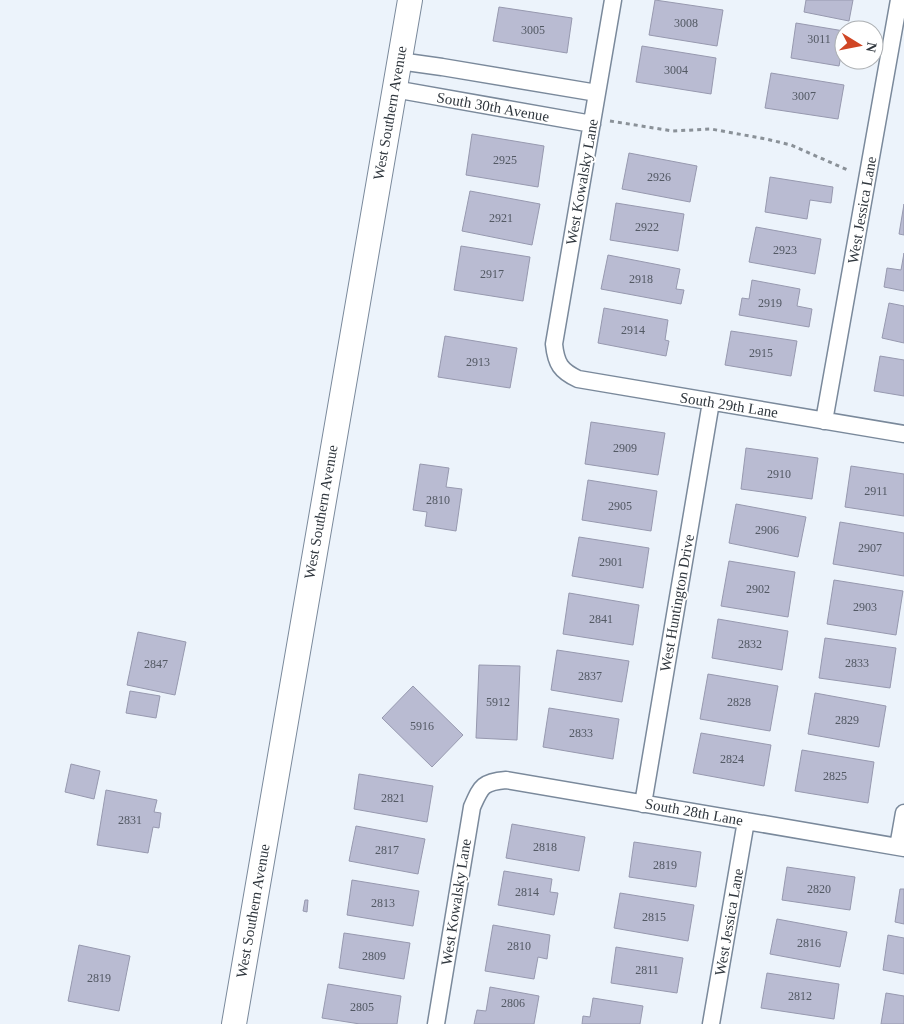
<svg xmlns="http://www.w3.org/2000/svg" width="904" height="1024" viewBox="0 0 904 1024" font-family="'Times New Roman',serif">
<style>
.building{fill:#b9bbd2;stroke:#9799af}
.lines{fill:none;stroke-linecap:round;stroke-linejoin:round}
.minor-casing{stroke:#7a899b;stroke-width:19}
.secondary-casing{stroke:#7a899b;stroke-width:26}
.path{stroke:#8a9198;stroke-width:3;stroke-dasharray:4 4;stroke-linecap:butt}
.minor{stroke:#fff;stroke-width:16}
.secondary{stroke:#fff;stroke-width:24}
.labels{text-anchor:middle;stroke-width:4;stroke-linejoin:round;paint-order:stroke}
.number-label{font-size:12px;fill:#525863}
.street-label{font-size:15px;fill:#30373e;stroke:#fff}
</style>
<rect width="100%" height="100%" fill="#ecf3fb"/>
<path class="building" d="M655,0L723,10L717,46L649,35Z
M806,0H853L849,21L804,12Z
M499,7L572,18L567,53L493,41Z
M796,23L844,31V46H843L839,66L791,58Z
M642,46L716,58L711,94L636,82Z
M771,73L844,85L838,119L765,108Z
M472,134L544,146L538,187L466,175Z
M629,153L697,166L690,202L622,189Z
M770,177L833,187L831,203L810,200L807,219L765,212Z
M470,191L540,204L532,245L462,231Z
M616,203L684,214L678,251L610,240Z
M904,204V235L899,234Z
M756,227L821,239L815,274L749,262Z
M461,246L530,257L523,301L454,290Z
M904,253V291L884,287L887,268L901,270Z
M608,255L680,269L676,289L684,290L681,304L601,289Z
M752,280L800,289L797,306L812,309L809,327L739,315L742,298L749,299Z
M889,303L904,306V343L882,338Z
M604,308L668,320L665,340L669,341L666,356L598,343Z
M731,331L797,341L791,376L725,365Z
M445,336L517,348L510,388L438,377Z
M880,356L904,360V396L874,391Z
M591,422L665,433L658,475L585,464Z
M746,448L818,458L812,499L741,489Z
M420,464L449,468L446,487L462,489L456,531L425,526L427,512L413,510Z
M851,466L904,474V516L845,507Z
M588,480L657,491L651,531L582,520Z
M736,504L806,517L798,557L729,543Z
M840,522L904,533V576L833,564Z
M579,537L649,548L643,588L572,576Z
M729,561L795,572L788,617L721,606Z
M834,580L903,591L896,635L827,624Z
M569,593L639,605L633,645L563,634Z
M718,619L788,631L782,670L712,658Z
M138,632L186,642L175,695L127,685Z
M825,638L896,648L890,688L819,678Z
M557,650L629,661L622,702L551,690Z
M479,665L520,666L517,740L476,738Z
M708,674L778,686L770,731L700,719Z
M413,686L463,735L432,767L382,718Z
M130,691L160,696L156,718L126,713Z
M815,693L886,706L879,747L808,734Z
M549,708L619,719L613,759L543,747Z
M701,733L771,745L764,786L693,773Z
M802,750L874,762L868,803L795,791Z
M71,764L100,771L94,799L65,792Z
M359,774L433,786L427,822L354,809Z
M106,790L157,800L154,812L161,813L159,828L153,827L148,853L97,845Z
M512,824L585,837L579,871L506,858Z
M356,826L425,839L418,874L349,861Z
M634,842L701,852L696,887L629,877Z
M787,867L855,877L850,910L782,900Z
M504,871L552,879L550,892L558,893L554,915L498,905Z
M352,880L419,891L413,926L347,915Z
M900,889H904V924L895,922Z
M620,893L694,905L688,941L614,928Z
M305,900H308L307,912L303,911Z
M777,919L847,932L840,967L770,954Z
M493,925L550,935L547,959L538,957L534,979L485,971Z
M344,933L410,943L404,979L339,968Z
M888,935L904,938V974L883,970Z
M79,945L130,956L119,1011L68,1001Z
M616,947L683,958L677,993L611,983Z
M767,973L839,984L834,1019L761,1008Z
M328,984L401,996L397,1024H360L322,1018Z
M490,987L539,996L534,1024H474L477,1010L486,1011Z
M886,993L904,996V1024H881Z
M593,998L643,1006L640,1024H582L583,1016L590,1017Z"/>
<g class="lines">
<g class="minor-casing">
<path id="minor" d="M613,0L554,344C556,364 561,371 578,379L904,434
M399,61L442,67L597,93
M394,89L592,124
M824,421L899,0
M643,804L711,402
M898,847L904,813
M436,1024L472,807C481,787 482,782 506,780L904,848
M711,1024L746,821"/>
</g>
<g class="secondary-casing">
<path id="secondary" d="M234,1024L410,0"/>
</g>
<path class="path" d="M610,121L673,131L711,129L766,139L791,145L850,171"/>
<use href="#minor" class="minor"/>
<use href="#secondary" class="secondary"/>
</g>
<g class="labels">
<g class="number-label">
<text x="686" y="27">3008</text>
<text x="533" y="34">3005</text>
<text x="819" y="43">3011</text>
<text x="676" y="74">3004</text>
<text x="804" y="100">3007</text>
<text x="505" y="164">2925</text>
<text x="659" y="181">2926</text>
<text x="501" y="222">2921</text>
<text x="647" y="231">2922</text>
<text x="785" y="254">2923</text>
<text x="492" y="278">2917</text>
<text x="641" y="283">2918</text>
<text x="770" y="307">2919</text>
<text x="633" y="334">2914</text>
<text x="761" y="357">2915</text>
<text x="478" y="366">2913</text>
<text x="625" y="452">2909</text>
<text x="779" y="478">2910</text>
<text x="876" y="495">2911</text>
<text x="438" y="504">2810</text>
<text x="620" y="510">2905</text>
<text x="767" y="534">2906</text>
<text x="870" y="552">2907</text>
<text x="611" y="566">2901</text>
<text x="758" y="593">2902</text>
<text x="865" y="611">2903</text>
<text x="601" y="623">2841</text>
<text x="750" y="648">2832</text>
<text x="857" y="667">2833</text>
<text x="156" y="668">2847</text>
<text x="590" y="680">2837</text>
<text x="498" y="706">5912</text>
<text x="739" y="706">2828</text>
<text x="847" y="724">2829</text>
<text x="422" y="730">5916</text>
<text x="581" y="737">2833</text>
<text x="732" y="763">2824</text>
<text x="835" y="780">2825</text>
<text x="393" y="802">2821</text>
<text x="130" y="824">2831</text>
<text x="545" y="851">2818</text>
<text x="387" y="854">2817</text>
<text x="665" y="869">2819</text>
<text x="819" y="893">2820</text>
<text x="527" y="896">2814</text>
<text x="383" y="907">2813</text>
<text x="654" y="921">2815</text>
<text x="809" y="947">2816</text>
<text x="519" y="950">2810</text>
<text x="374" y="960">2809</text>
<text x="647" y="974">2811</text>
<text x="99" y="982">2819</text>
<text x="800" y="1000">2812</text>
<text x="513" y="1007">2806</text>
<text x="362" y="1011">2805</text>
</g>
<g class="street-label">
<text transform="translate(493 107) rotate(10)" y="5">South 30th Avenue</text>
<text transform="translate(390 113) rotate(-80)" y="5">West Southern Avenue</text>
<text transform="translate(582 182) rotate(-80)" y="5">West Kowalsky Lane</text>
<text transform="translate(862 210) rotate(-80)" y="5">West Jessica Lane</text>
<text transform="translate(729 405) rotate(9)" y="5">South 29th Lane</text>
<text transform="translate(321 512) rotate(-80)" y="5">West Southern Avenue</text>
<text transform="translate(677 603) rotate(-80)" y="5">West Huntington Drive</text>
<text transform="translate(694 812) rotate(10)" y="5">South 28th Lane</text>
<text transform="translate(456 902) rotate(-81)" y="5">West Kowalsky Lane</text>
<text transform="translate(253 911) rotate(-80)" y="5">West Southern Avenue</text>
<text transform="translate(729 922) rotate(-80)" y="5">West Jessica Lane</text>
</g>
</g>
<g transform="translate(859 45) rotate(100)"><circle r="24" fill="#ffffff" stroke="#acafb2"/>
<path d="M0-4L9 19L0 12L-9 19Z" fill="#d04625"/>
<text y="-8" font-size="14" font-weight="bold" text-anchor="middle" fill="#30373e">N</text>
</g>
</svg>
